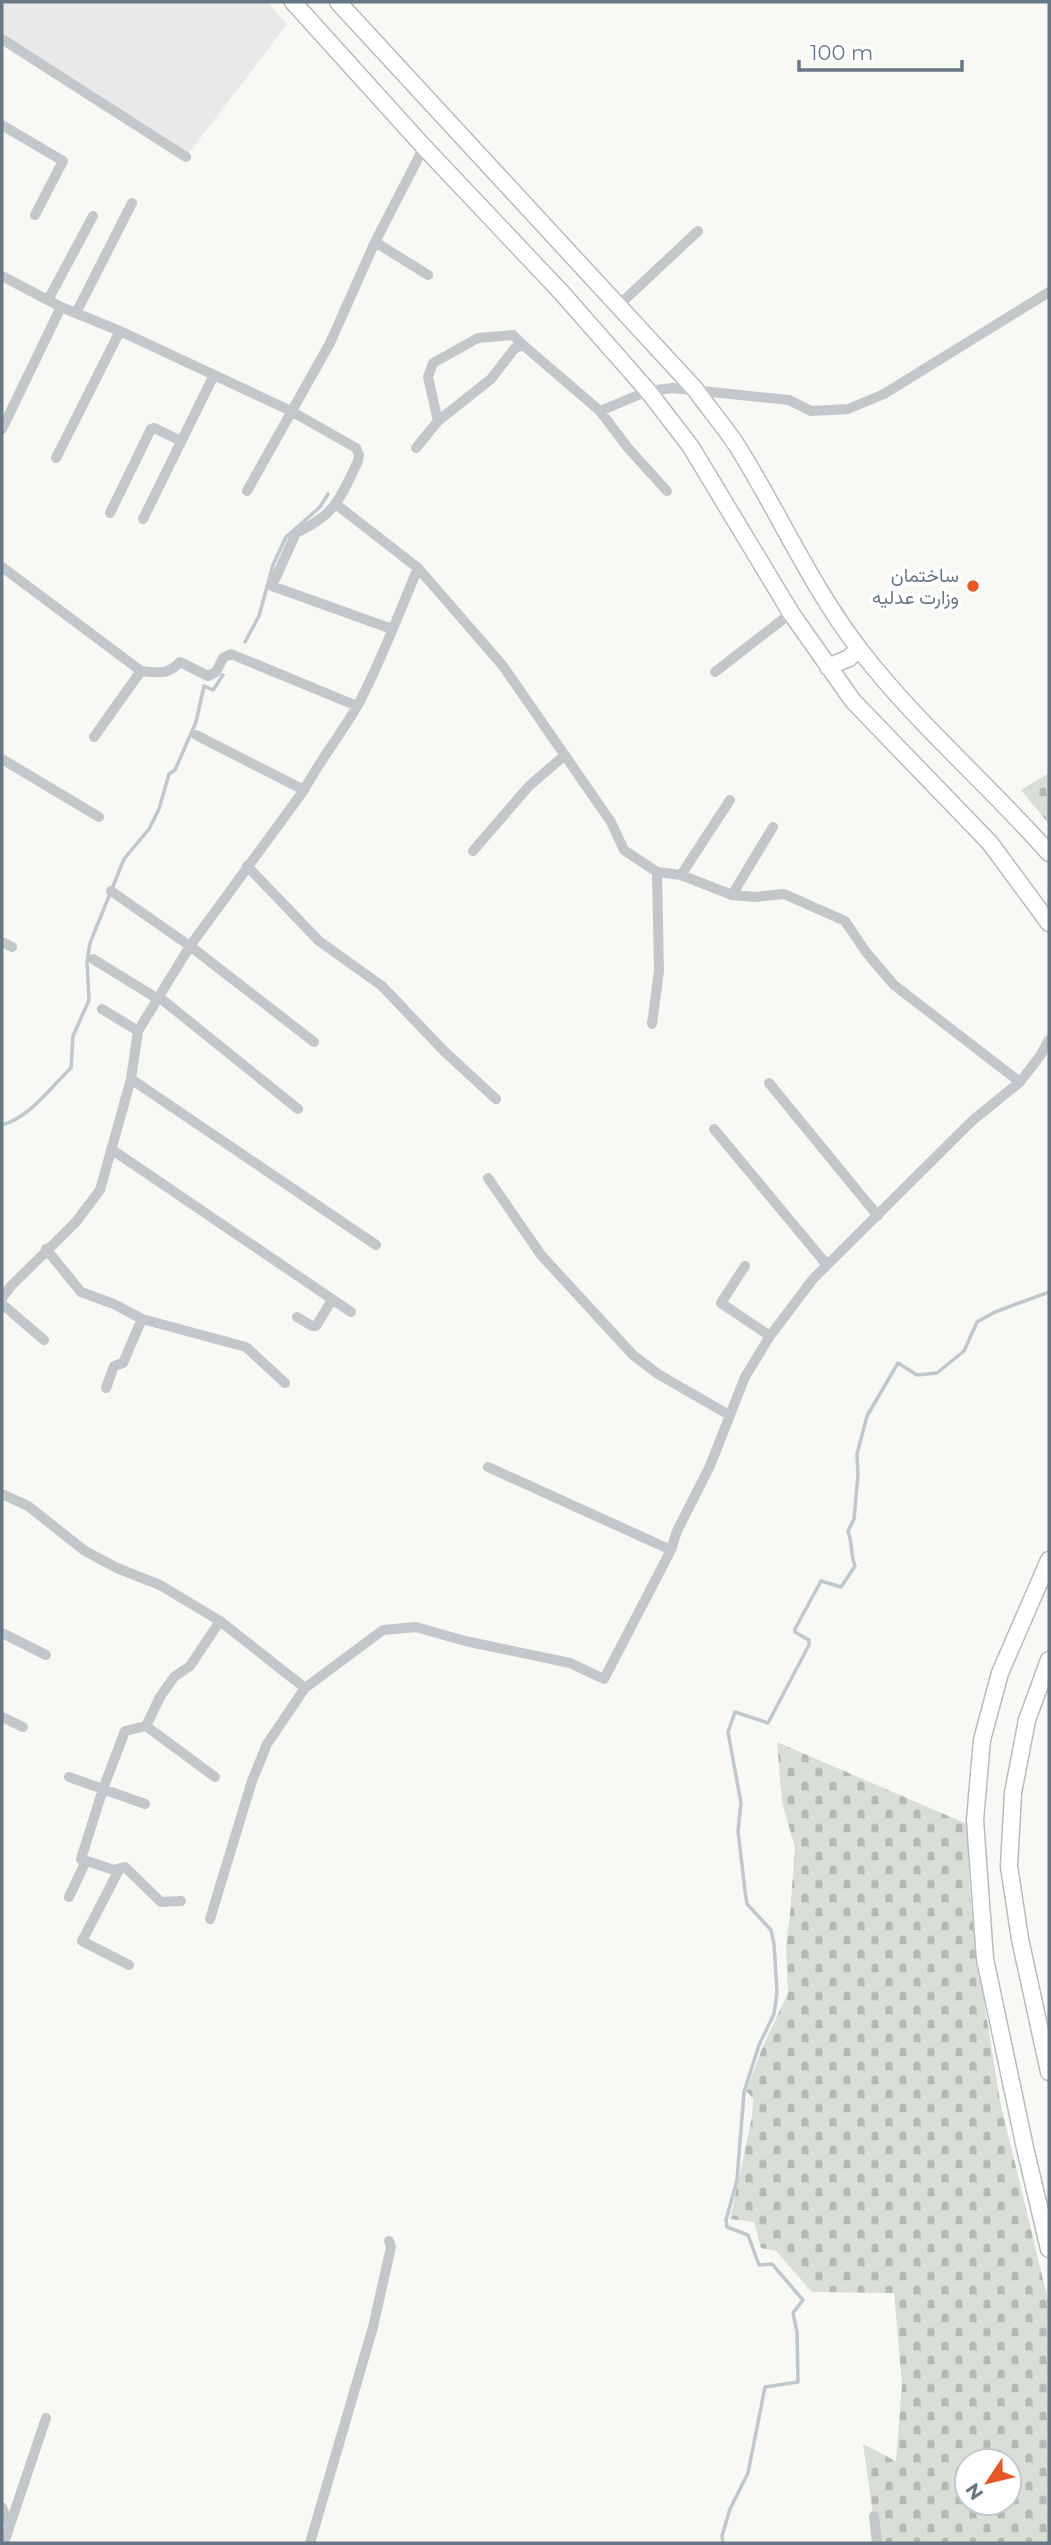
<svg xmlns="http://www.w3.org/2000/svg" width="1051" height="2545" viewBox="0 0 1051 2545" font-family="Montserrat,Vazirmatn,sans-serif">
<style>
.built{fill:#e8e9e8}
.cemetery{fill:url(#cemetery-stones);fill-rule:evenodd}
.lines{fill:none;stroke-linecap:round;stroke-linejoin:round}
.stream{stroke:#bec8cd;stroke-width:3.5}
.secondary-casing{stroke:#b7bcc1;stroke-width:19}
.street{stroke:#c3c7ca;stroke-width:10}
.secondary{stroke:#fff;stroke-width:16}
.poi-dot{fill:#e65827;stroke:#fff;stroke-width:2.5}
.labels{text-anchor:middle;stroke-width:7;stroke-linejoin:round;paint-order:stroke}
.poi-label{font-size:19px;fill:#667786;stroke:#fff;text-anchor:end}
</style>
<defs>
<pattern id="cemetery-stones" width="16" height="16" patternUnits="userSpaceOnUse" patternTransform="scale(1.75)"><rect width="16" height="16" fill="#d9dfd6"/><path d="M2 7V4a2 2 0 0 1 4 0v3zM10 15v-3a2 2 0 0 1 4 0v3z" fill="#b4bab3"/></pattern>
</defs>
<rect width="100%" height="100%" fill="#f8f8f5"/>
<path class="built" d="M2,2H267L287,24L186,157L2,39Z"/>
<path class="cemetery" d="M1049,773V824L1021,790Z
M777,1742L967,1824L970,1895L976,1951L1000,2101L1049,2304V2543H877L863,2444L896,2461L902,2384L894,2293L812,2292L776,2251L761,2248L754,2222L730,2219L752,2117L753,2098L746,2091L763,2046L788,1993L786,1945L790,1914L795,1848L782,1802ZM967,2461H1009V2503H967Z"/>
<g class="lines">
<path class="stream" d="M245,642L259,616L273,565L286,537L320,507L328,494
M2,1125C30,1117 50,1088 71,1068L73,1036L89,1000L87,962L90,943L124,859L149,829L159,809L169,774L175,770L196,722L204,686L213,690L223,675
M723,2543L722,2536L730,2509L748,2473L765,2387L798,2382L797,2332L793,2313L803,2300L772,2264L759,2265L748,2235L727,2227L726,2220L737,2180L744,2092L759,2045L774,2014L777,1992L774,1944L771,1930L747,1904L745,1891L738,1831L741,1803L728,1732L735,1712L768,1723L809,1645V1640L795,1632V1629L821,1581L841,1587L855,1566C850,1554 853,1544 848,1531L854,1519L858,1475L857,1454L867,1416L898,1363L917,1375L937,1373L964,1351L977,1322L995,1312L1049,1292"/>
<g class="secondary-casing">
<path id="secondary" d="M293,2L424,147L561,292L648,391L691,447L791,613L853,701L990,843L1049,923
M338,2L695,389C709,409 726,428 739,449C780,515 812,588 860,650C916,723 988,784 1049,853
M828,667L849,658L859,649
M1049,1560L1000,1673L982,1740L975,1820L985,1959L1025,2148L1049,2249
M1049,1660L1027,1720L1013,1793L1009,1866L1020,1939L1049,2072"/>
</g>
<path class="street" d="M2,39L186,157
M2,125L63,161L35,215
M375,242L428,275
M2,276L61,307L120,331L291,411L356,448L359,455L358,461C340,499 336,514 296,533L272,586L392,629
M48,300L93,216
M619,305L698,231
M76,313L132,203
M600,411L628,448L667,491
M438,421L428,377L433,363L478,338L513,335L523,345
M2,429L61,307
M416,448L438,421L491,379L515,348L523,345L600,411L648,391L673,388L789,400L811,411L848,409L884,394L1049,292
M56,458L120,331
M247,491L330,343L375,242L424,147
M337,505L418,568L503,666L611,822L624,850L657,872L681,875L732,895L755,897L784,894L845,921L866,952L894,985L1020,1082
M110,513L151,429L154,428L181,441
M143,519L214,375
M2,567L141,671C158,673 168,675 180,662L208,676L216,672L223,658L231,654L357,706
M715,672L791,613
M196,735L304,790
M94,737L141,671
M2,759L99,817
M473,851L529,786L565,755
M247,866L319,941L382,986L444,1051L496,1099
M681,875L730,800
M111,891L190,946L314,1042
M732,895L773,827
M2,942L12,947
M93,959L158,999
M159,997L298,1109
M102,1009L138,1031
M652,1024L659,971L657,872
M131,1079L376,1245
M769,1083L878,1216
M714,1129L827,1265
M111,1149L351,1312
M488,1178L541,1255L633,1355L658,1374L729,1415
M46,1249L81,1292L114,1304L142,1319L246,1347L285,1383
M745,1266L721,1303L770,1336
M2,1298L11,1286L75,1223L100,1190L131,1079L138,1031L190,946L304,790C320,760 342,733 359,703C382,659 399,613 418,568
M2,1304L44,1340
M297,1317L312,1326H316L332,1300
M106,1388L114,1366L123,1363L142,1319
M488,1467L671,1550
M2,1494L28,1506L85,1551L117,1568L160,1585L220,1621L305,1688
M2,1633L46,1655
M2,1717L23,1727
M146,1726L160,1697L174,1677L190,1666L220,1621
M146,1726L215,1777
M69,1777L145,1804
M81,1859L114,1870L125,1867L161,1902L181,1901
M120,1868L82,1941L129,1965
M69,1897L85,1863L81,1859L103,1789L125,1731L146,1726
M210,1919L252,1781L267,1744L305,1688L383,1630L416,1627L465,1641L570,1663L604,1679L671,1550L677,1531L710,1466L745,1377L770,1336L813,1279L973,1120L1020,1082L1040,1056L1049,1040
M2,2507L9,2526
M874,2516L877,2543
M4,2543L46,2418
M310,2543L373,2327L391,2247L389,2241"/>
<use href="#secondary" class="secondary"/>
</g>
<circle class="poi-dot" cx="973" cy="586" r="7"/>
<g class="labels">
<g class="poi-label">
<text x="959" y="582">ساختمان<tspan x="959" dy="22">وزارت عدلیه</tspan></text>
</g>
</g>
<rect width="1051" height="2545" fill="none" stroke="#667786" stroke-width="7"/>
<g transform="translate(988 2482) rotate(235)"><circle r="33" fill="#ffffff" stroke="#c2c9cf" stroke-width="2"/>
<path d="M0-5L12 26L0 18L-12 26Z" fill="#e65827"/>
<text y="-10" font-size="19" font-weight="bold" text-anchor="middle" fill="#667786">N</text>
</g>
<path d="M799 60v10h163v-10" fill="none" stroke="#667786" stroke-width="3.5"/>
<text x="810" y="60" font-size="21" fill="#667786" stroke="#ffffff" stroke-width="5" paint-order="stroke">100 m</text>
</svg>
